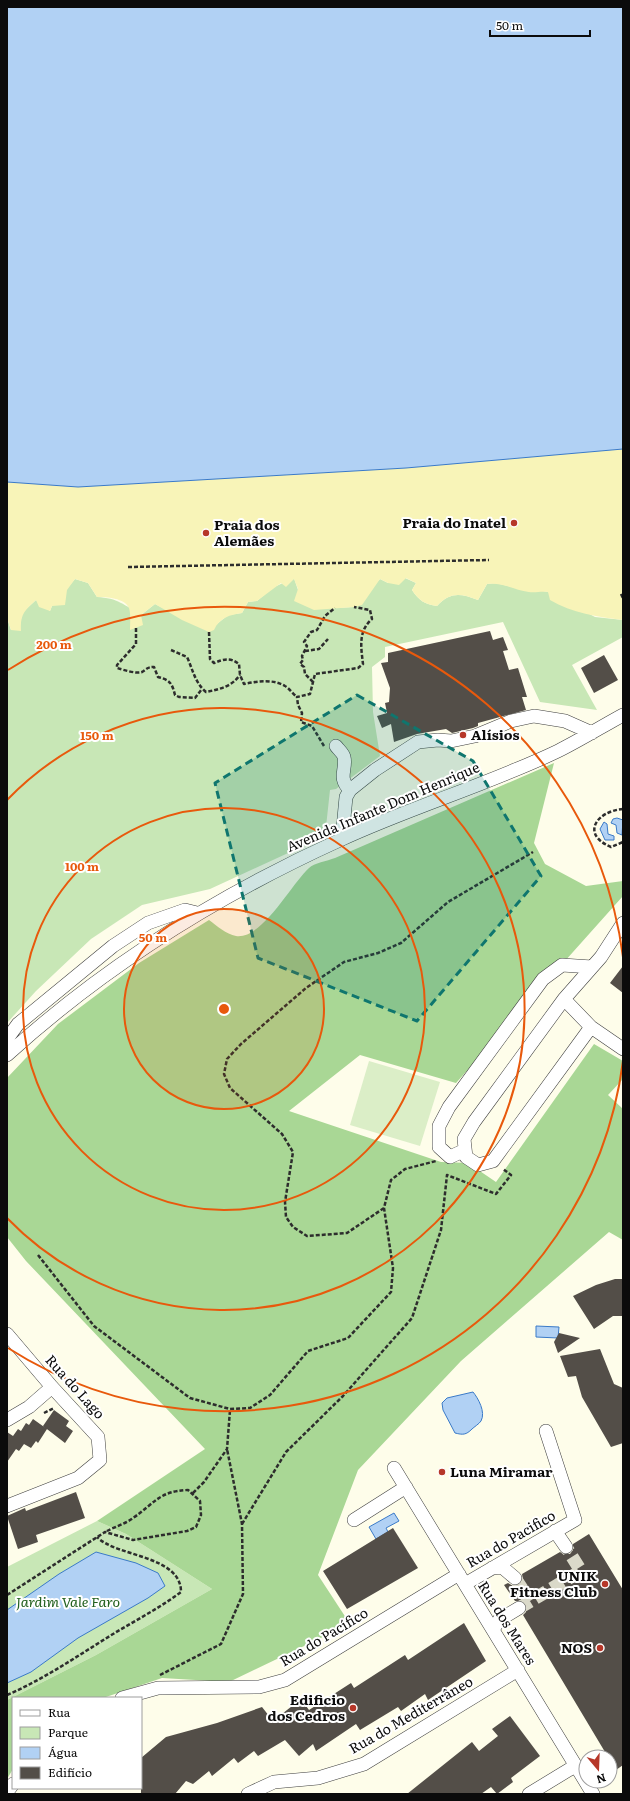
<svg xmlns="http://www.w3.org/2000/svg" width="630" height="1801" viewBox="0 0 630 1801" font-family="Literata,serif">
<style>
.green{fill:#c8e7b6}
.forest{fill:#a9d795}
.sand{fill:#f8f4b8}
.pitch{fill:#dbeec7}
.water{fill:#b1d1f4;stroke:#3a7ac8}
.building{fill:#534e48}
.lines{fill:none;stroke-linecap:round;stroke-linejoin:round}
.minor-tunnel{stroke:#dad9c9;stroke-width:13;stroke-dasharray:13 6;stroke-linecap:butt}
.minor-casing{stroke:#3e3e3e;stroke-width:14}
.path{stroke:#2d2d2d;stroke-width:2.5;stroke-dasharray:4 2;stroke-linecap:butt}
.minor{stroke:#fff;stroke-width:13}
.marked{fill:#0f766e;fill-opacity:0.2;stroke:#0f766e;stroke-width:3;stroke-dasharray:8 5;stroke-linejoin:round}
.ring{fill:none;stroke:#e8590c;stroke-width:2}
.poi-dot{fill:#b63729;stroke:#fff;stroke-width:1.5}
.labels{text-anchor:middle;stroke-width:4;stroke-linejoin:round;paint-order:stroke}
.poi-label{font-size:14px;font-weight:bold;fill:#0b0b0b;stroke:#fff;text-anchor:end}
.street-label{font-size:14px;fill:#0b0b0b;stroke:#fff}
.park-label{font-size:14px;font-style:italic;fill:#22601e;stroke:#fff}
.centre{fill:#e8590c;stroke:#fff;stroke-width:2}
.ring-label{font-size:12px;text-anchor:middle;font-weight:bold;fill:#e8590c;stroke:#fff;stroke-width:4;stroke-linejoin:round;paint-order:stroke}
</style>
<rect width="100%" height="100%" fill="#fefdea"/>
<path class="green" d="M294,578L298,590L335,608L354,607L380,579L388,583L405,578L416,583L412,590C419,601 425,604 437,606C450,592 460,593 478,600L487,584L496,583L531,592L538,590L548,592L595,617L623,620V637L572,665L597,710L540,702L503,622L385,647V657L372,667L373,712L380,756L336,789L330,790L325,836L210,889L142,905L91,939L36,991L7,1023V618L11,630L20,623L23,612L36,600L50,611L52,606L75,579L88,583L97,597C118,598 124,605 141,615L155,604L161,607L217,624L228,615L242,613L248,602L257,601L272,588Z
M97,1521L126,1534L212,1589L96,1655L7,1700V1567Z"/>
<path class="forest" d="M554,763L534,843L545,864L586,886L623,881V896L456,1083L360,1055L289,1111L441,1162L468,1163L496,1182L594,1044L623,1061V1079L608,1095L623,1109V1240L609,1232L461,1361L358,1470L318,1575L350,1624L229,1682L162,1678L103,1698H13V1769L7,1779V1700L96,1655L212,1589L126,1534L97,1521L205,1449L26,1261L7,1237V1078L58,1024L139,963L209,920C217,926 226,934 236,936C262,940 292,883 309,868C314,863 327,861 335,858Z"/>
<path class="sand" d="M623,449V620C598,617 572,613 550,600L548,592C541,591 535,593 529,592C514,590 503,582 487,584L478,600C460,593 450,592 437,606C425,604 419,601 412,590L416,583L406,578L399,585L388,583L380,579L362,605L354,607L314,610L294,601L298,589L294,579L286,587L281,583L257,601L248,602L242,613C230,615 220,617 214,630L209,632L182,620L155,604L141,615L143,625L130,630C130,624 131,614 129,608C125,598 106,597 97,597L88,583L75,579L67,590L65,605L52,606L50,611L39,607L36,600C24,611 20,615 21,631L11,630L7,618V482L78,487L406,468Z"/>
<path class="pitch" d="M369,1061L440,1082L420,1146L350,1125Z"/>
<path class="water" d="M7,7H623V449L406,468L78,487L7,482Z
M617,818L623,820L622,835L617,833L616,825L611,823L613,819Z
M604,822L607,824L608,834L614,836V840H605L600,829Z
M536,1326L559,1327L558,1338L536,1337Z
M473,1392C478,1398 486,1412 481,1421C479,1424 474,1427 472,1429C466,1435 463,1435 455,1433L443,1410L442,1403L447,1398Z
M394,1513L399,1521L386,1528L388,1532L376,1539L369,1527Z
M96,1552L136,1563L158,1573L165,1586L148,1598L78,1638L31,1672L7,1683V1610L59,1574Z"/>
<path class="building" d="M490,631L493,640L503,637L508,650L503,651L509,670L518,668L527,697H522L526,710L478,723V726L473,728L452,733L446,729L417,734L394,742L391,724L382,728L377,716L387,713L385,703L389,702L390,688L381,663L388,662V653Z
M604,655L618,680L594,693L581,668Z
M623,966V993L610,983Z
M615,1279H623V1316H613L594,1329L573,1296L596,1285Z
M559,1333L580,1338L558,1353L554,1342Z
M600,1349L614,1384L623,1388V1443L611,1447L582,1397L576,1376L568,1377L560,1356Z
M54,1410L69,1421L66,1426L73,1431L65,1443L43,1426Z
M33,1419L47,1429L38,1443L36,1441L31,1448L24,1444L19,1451L16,1449L7,1462V1432L13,1436L18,1429L21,1431L26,1423L29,1425Z
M76,1492L85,1518L36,1535L38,1542L18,1549L7,1516L25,1508L26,1511Z
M393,1528L418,1568L347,1609L323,1571Z
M589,1534L623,1590V1765L616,1770L610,1757H608L523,1615L526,1612V1604L523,1601H515L504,1585L508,1583L513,1586L518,1585L523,1580L522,1574L560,1552L563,1554H570L573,1550V1544Z
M464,1623L486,1661L428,1700L425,1694L401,1711L398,1707L360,1730L356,1724L316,1751L313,1744L299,1756L285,1740L258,1756L254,1751L238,1763L234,1758L212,1776L209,1771L193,1784L186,1781L175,1794H141V1758L166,1737L217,1723L262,1707L273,1721L301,1699L309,1710L351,1683L354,1688L405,1655L408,1660Z
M510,1716L540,1756L511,1778L513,1782L497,1794L491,1787L481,1794H407L472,1742L479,1751L498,1736L492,1729Z"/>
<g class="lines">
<path class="minor-tunnel" d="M515,1578L530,1601
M519,1608L581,1571L566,1547"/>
<g class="minor-casing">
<path id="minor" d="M336,746C338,749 343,753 344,757C347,769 337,778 350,790
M342,839L346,797L350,790L375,770L418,742L438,740L451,741L475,736L511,721L534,716L565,721L592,733
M564,999L591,1027L623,1049
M591,1027L493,1161L478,1165L466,1157L464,1139L474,1122L564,999L601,957L623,923
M7,1039L18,1024L113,946L148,923L185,910L197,913
M7,1055C106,965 219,895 340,840C411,807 487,785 558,751C580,740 601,727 623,715
M465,1150L450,1157L439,1147V1126L449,1107L543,979L562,965L592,967
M7,1334L52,1387L98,1437L100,1460L78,1478L7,1506
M7,1420L29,1407L52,1387
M394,1468L593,1794
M354,1520L406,1487
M555,1531L566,1547
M492,1568L502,1567L515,1578
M465,1584L575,1520L546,1431
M493,1630L499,1620L519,1608
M122,1698L158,1688L259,1687L285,1680L459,1574
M7,1792L13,1784
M248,1794L274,1782L318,1778L364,1764L518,1670
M529,1794L575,1766"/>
</g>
<path class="path" d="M128,567L489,560
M621,594L623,598
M136,628V644L117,665V668C124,670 136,674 142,672C147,669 147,667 154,667L158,677C170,680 172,683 175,695L179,697L195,698L202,689
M209,632L210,659L214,663C224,659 230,657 239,664L240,675L244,684C258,681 273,679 285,686C289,688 293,694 297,697
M171,650L187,657C193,670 195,683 206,692C220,689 231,687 240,675
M305,651L319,649L328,639
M313,682L305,674L304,667L300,664L303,660L302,656L307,646L304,642L311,632L317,630L325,616L335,608
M324,746L312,726L301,722L302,713L298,705L297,697L310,694L315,674L358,668L363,664C361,647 358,631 372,619L370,610L354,607
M623,809C597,811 580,834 611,847L623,842
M384,1208L347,1233L307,1236L293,1227L286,1217L285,1202L293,1152L282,1134L230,1088L224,1074L227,1059L241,1044L306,988L344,962L378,953L401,943L448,902L533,852
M38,1255L94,1326L190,1398L230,1409L250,1408L270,1395L308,1351L348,1338L391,1292L393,1268L384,1208L391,1180L405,1169L436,1161
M44,1413L54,1408
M193,1493L204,1482L227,1449L230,1410
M242,1524L286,1452L343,1396L412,1318L441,1230L447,1175L496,1194L511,1175L503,1169
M7,1595L105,1532L133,1540L187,1531L196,1527L201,1515L200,1501L188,1490C159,1491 155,1503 133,1518C125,1524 114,1527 105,1532
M160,1675L221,1644L243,1594L242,1524L227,1449
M7,1695C42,1680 73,1659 105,1639C130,1623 157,1610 181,1592C181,1555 116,1557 97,1537"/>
<use href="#minor" class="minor"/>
</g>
<path class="marked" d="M357,695L473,761L541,876L417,1021L258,958L215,783Z"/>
<circle cx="224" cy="1009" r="100" fill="#e8590c" fill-opacity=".12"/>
<g class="ring">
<circle cx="224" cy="1009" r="100"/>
<circle cx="224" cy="1009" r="201"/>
<path d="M7 800A301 301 0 1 1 7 1218"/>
<path d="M623 1061A402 402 0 0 1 8 1348M8 670A402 402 0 0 1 623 957"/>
</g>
<g class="poi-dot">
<circle cx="514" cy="523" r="4"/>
<circle cx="206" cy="533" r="4"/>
<circle cx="463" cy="735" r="4"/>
<circle cx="442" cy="1472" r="4"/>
<circle cx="605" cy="1584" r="4"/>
<circle cx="600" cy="1648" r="4"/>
<circle cx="353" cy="1708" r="4"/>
</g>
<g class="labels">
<g class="poi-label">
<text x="506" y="528">Praia do Inatel</text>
<text x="214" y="530" text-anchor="start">Praia dos<tspan x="214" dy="16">Alemães</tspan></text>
<text x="471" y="740" text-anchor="start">Alísios</text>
<text x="450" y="1477" text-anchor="start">Luna Miramar</text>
<text x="597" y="1581">UNIK<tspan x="597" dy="16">Fitness Club</tspan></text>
<text x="592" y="1653">NOS</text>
<text x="345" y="1705">Edificio<tspan x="345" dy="16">dos Cedros</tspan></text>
</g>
<g class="street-label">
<text transform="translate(383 807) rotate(-23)" y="5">Avenida Infante Dom Henrique</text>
<text transform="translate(75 1387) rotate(48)" y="5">Rua do Lago</text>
<text transform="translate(511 1539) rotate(-30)" y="5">Rua do Pacifico</text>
<text transform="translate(507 1623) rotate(58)" y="5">Rua dos Mares</text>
<text transform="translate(324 1637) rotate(-31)" y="5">Rua do Pacífico</text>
<text transform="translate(411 1715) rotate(-30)" y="5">Rua do Mediterrâneo</text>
</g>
<g class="park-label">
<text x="68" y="1607">Jardim Vale Faro</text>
</g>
</g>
<circle cx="224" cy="1009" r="6" class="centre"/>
<g class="ring-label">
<text x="54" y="649">200 m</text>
<text x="97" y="740">150 m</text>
<text x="82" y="871">100 m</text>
<text x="153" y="942">50 m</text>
</g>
<rect width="630" height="1801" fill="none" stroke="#0b0b0b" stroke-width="16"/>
<rect x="12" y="1697" width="130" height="92" fill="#ffffff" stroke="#9d9d9d"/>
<rect x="20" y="1710" width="20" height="6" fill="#ffffff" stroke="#9d9d9d"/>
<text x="48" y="1717" font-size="12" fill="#0b0b0b">Rua</text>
<rect x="20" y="1727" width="20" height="12" fill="#c8e7b6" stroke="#9d9d9d"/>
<text x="48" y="1737" font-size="12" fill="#0b0b0b">Parque</text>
<rect x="20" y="1747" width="20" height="12" fill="#b1d1f4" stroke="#9d9d9d"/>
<text x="48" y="1757" font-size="12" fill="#0b0b0b">Água</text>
<rect x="20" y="1767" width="20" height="12" fill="#534e48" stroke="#9d9d9d"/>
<text x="48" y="1777" font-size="12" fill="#0b0b0b">Edifício</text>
<g transform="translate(598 1769) rotate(161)"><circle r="19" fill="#ffffff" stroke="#9d9d9d"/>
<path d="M0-3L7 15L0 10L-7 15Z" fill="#b63729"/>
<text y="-6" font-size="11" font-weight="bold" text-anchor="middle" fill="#0b0b0b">N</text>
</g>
<path d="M490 30v6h100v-6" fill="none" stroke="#0b0b0b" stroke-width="2"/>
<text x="496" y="30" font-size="12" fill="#0b0b0b" stroke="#ffffff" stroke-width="3" paint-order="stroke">50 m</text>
</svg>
